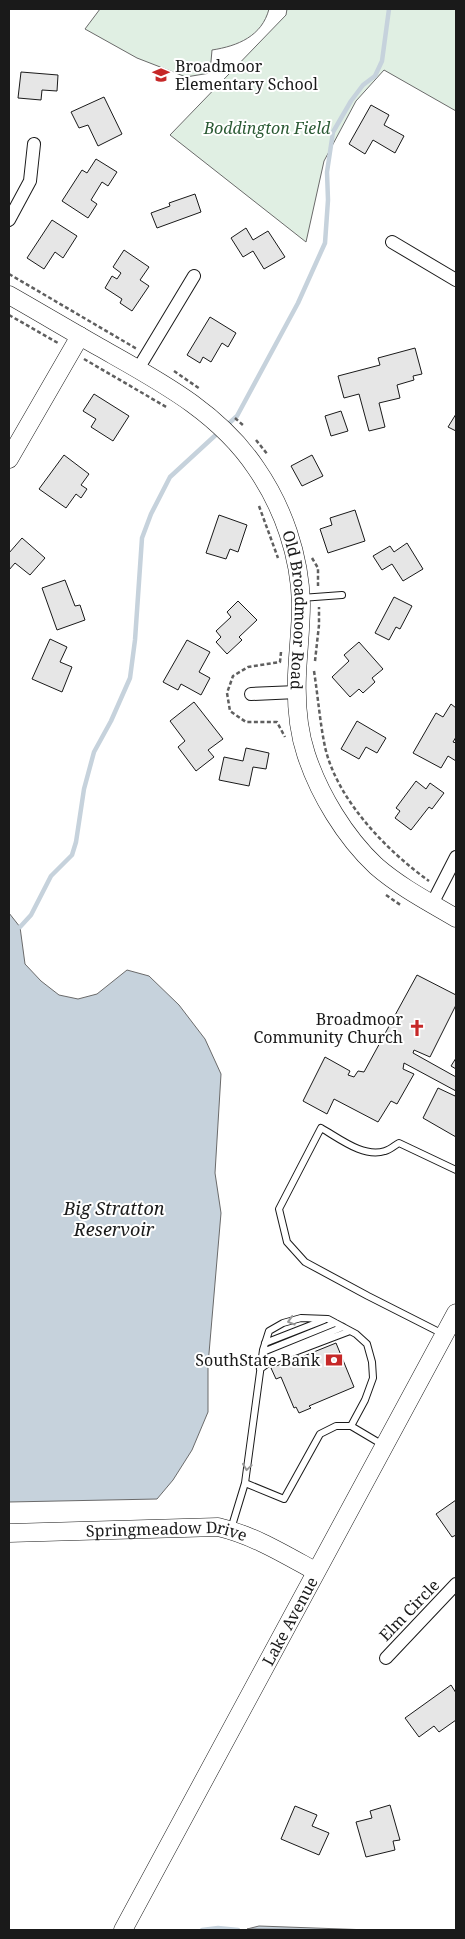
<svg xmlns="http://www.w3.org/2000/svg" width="465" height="1939" viewBox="0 0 465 1939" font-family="'Noto Serif',serif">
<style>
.green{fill:#e0efe3;stroke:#6a6a6a}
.water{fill:#c6d2dc;stroke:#6a6a6a}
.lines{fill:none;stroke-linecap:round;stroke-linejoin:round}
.stream{stroke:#c6d2dc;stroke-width:4.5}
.building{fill:#e6e6e6;stroke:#1a1a1a}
.lane-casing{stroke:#1a1a1a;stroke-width:8}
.street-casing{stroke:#1a1a1a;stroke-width:14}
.secondary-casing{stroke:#1a1a1a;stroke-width:19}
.path{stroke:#5f5f5f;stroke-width:2.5;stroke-dasharray:4 2.5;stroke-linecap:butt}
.lane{stroke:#fff;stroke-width:6}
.street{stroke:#fff;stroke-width:12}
.secondary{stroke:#fff;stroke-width:18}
.oneway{stroke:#989898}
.labels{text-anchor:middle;stroke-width:4;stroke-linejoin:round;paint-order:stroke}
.poi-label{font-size:16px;fill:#1a1a1a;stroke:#fff;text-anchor:end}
.park-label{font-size:16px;font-style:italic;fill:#2b5a34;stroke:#fff}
.street-label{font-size:16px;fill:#1a1a1a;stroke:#fff}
.water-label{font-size:18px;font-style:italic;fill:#1a1a1a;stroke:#fff}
</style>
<rect width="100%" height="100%" fill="#fff"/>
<path class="green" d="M100,9H269C262,36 238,46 212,50L210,73L186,77L137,58L85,29Z
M287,9H456V111L384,70L356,101L324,161L306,242L170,135L286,15Z"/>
<path class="water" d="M9,913L20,927L25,964L41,981L59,995L78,999L97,994L127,970L149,976L179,1005L205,1039L221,1074L215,1173L221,1213L208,1365V1412L192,1450L173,1480L157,1499L9,1502Z
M259,1926L370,1930L247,1929Z"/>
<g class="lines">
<path class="stream" d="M226,426L237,416L298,303L325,243L328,200L327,172L333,132L351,101L363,85L375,76L382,61L389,9
M20,927L31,915L51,876L72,855L76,842L84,789L94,752L111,721L130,678L135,640L142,538L151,514L170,477L220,431
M202,1930L218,1928L238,1930"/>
</g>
<path class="building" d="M21,72L58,75L57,91L42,90L41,100L18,98Z
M104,97L122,134L98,146L88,125L79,128L71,112Z
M371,105L389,115L384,125L404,136L395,153L373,140L365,154L349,144Z
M96,159L117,172L108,186L102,182L91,200L97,204L88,218L62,201L82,170L87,173Z
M195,194L201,212L157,228L151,213L170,206L169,203Z
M52,220L77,236L63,258L55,252L44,269L27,258Z
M246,228L253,240L268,231L285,257L264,269L253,251L243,257L231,238Z
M124,250L149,267L140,280L149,286L132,311L120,303L122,299L105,288L112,276L117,279L121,273L113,267Z
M210,317L236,333L228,347L222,343L211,362L203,357L200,363L187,355Z
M415,348L422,374L413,376L414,380L397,385L400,398L379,403L385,427L369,431L359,394L344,398L338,376L380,365L378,358Z
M94,394L129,416L113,441L91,427L96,419L83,411Z
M341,411L348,431L331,436L325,416Z
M456,414V431L448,427Z
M64,455L89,474L81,485L87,489L81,498L76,494L66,508L39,489Z
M312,455L323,476L302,486L291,466Z
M355,510L365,541L328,553L320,529L332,525L330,518Z
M219,515L247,525L238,552L230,549L226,559L206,553Z
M22,538L45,558L30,575L15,563L9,570V553Z
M407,543L423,569L403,581L392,564L382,570L373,556L390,546L394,552Z
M65,580L75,606L80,605L85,620L57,630L42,588Z
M394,597L412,606L400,629L396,627L389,640L375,633Z
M238,601L257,620L239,637L242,640L227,654L216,642L221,637L216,631L231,617L227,612Z
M50,639L67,647L60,662L72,667L62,692L32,679Z
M187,640L210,652L199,672L210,678L201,695L181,684L178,690L163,682Z
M359,642L383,669L372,678L375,682L363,693L359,689L350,697L332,677L349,661L344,655Z
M194,702L223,739L208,750L214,757L196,771L178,747L185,741L170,721Z
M451,704L456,708V737L453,742L456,743V761L448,756L441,768L413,753L436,713L443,717Z
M357,721L386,738L377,753L366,747L359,759L341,749Z
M246,748L269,753L266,769L253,767L249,786L219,780L224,757L243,761Z
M416,781L426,789L430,783L444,793L432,809L429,807L411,830L395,818L400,811L396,808Z
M417,975L456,995V1005L430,1057L414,1050L413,1053L456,1077V1091L404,1063L403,1069L414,1074L397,1104L391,1101L378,1122L334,1099L327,1114L303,1101L325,1057L350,1071L348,1075L354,1077L358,1071L364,1072Z
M456,1058V1069L451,1066Z
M438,1088L455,1096L456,1093V1137L423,1118Z
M289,1332L299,1358L336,1343L354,1387L309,1406L311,1408L299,1413L296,1407L294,1408L281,1377L276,1379L271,1368L284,1363L274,1338Z
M456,1500V1535L452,1537L436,1514Z
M451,1685L456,1693V1720L439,1732L434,1726L419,1737L405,1718Z
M390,1805L400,1840L393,1841L395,1850L366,1857L356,1822L372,1818L370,1811Z
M295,1806L317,1815L312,1826L329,1833L319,1855L281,1839Z"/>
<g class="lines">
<g class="lane-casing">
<path id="lane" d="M301,598L342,595
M443,1334L368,1296L305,1262L287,1242L279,1209L321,1128C339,1138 363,1158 385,1151C390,1150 395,1145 399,1143L456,1170
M265,1343L324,1320
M263,1352L335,1323
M262,1360L343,1327
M260,1369L271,1361L350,1331
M245,1483L284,1499L320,1434L336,1426H351L383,1445
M231,1529L245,1483L263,1350L269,1331L283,1323L301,1318L328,1319L356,1334L367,1344L372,1362L373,1378L365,1400L351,1426"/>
</g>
<g class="street-casing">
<path id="street" d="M9,220L30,181L34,144
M392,242L456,280
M138,369L194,276
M251,694L297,692
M432,904L456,857
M386,1658L456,1584"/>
</g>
<g class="secondary-casing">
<g id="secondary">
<path id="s1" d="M9,295C39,312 69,330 99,347C157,380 218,411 256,468C283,507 300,556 301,604C301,628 298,651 297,675C296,700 298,730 306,754C319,794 345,837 376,866C400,887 429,902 456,918"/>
<path d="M9,459L80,336"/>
<path id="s2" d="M9,1533L218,1527C253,1535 284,1554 315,1571"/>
<path id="s3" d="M123,1930L456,1313"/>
</g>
</g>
<path class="path" d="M9,274L137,349
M9,315L58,343
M84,359L168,408
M174,371L200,389
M235,418L244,426
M256,440L268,455
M259,506L278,558
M312,558L318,568V586
M281,652L280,662L248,667L233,676L227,693L230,711L246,722H277L285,737
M315,661L319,625V607
M314,671C318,697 320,723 325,747C337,800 387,851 429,881
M386,895L402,906"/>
<use href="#lane" class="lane"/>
<use href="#street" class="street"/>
<use href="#secondary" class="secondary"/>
</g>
<defs><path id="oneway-chevron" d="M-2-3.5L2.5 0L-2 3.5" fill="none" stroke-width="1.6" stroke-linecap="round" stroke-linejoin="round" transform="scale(1.25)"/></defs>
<g class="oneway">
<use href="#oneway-chevron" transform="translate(291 1321) rotate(164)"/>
<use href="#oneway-chevron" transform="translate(247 1467) rotate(98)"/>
</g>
<defs>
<g id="school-bare" transform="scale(1.35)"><path d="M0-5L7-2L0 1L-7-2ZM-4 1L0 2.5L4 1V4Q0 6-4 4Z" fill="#c62828" stroke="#fff" stroke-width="2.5" paint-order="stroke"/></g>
<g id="church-bare" transform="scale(1.35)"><path d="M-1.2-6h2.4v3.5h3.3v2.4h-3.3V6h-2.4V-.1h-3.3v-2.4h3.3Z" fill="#c62828" stroke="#fff" stroke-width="2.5" paint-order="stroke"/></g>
<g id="bank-bare" transform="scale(1.35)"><path d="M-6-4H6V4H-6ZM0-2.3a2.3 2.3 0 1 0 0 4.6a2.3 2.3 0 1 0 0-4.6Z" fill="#c62828" stroke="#fff" stroke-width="2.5" paint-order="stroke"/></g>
</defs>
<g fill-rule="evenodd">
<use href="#school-bare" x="161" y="75"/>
<use href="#church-bare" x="417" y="1028"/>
<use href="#bank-bare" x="334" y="1360"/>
</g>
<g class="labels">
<g class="poi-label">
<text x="175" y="72" text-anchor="start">Broadmoor<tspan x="175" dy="18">Elementary School</tspan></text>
<text x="403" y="1025">Broadmoor<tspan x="403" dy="18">Community Church</tspan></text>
<text x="320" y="1366">SouthState Bank</text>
</g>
<g class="park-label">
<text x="267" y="134">Boddington Field</text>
</g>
<g class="street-label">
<text dy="6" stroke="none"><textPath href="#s1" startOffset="455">Old Broadmoor Road</textPath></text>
<text dy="6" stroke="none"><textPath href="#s2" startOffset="158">Springmeadow Drive</textPath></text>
<text transform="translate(409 1610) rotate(-46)" y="6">Elm Circle</text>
<text dy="6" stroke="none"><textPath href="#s3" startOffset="351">Lake Avenue</textPath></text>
</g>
<g class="water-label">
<text x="114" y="1215">Big Stratton<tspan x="114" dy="21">Reservoir</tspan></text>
</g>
</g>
<rect width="465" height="1939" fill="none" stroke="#1a1a1a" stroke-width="20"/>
</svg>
